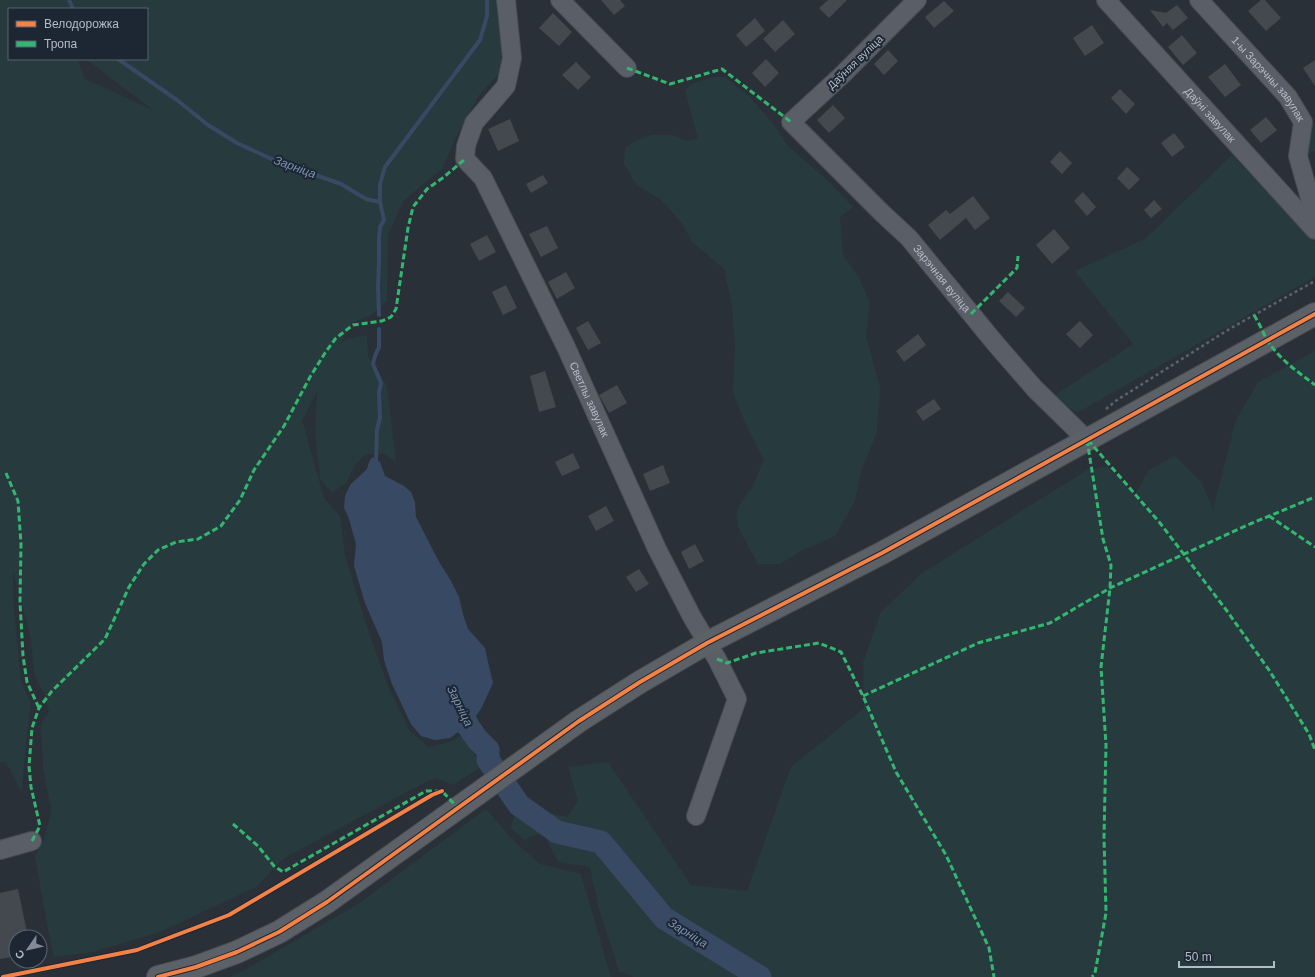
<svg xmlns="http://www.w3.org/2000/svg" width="1315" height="977" viewBox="0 0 1315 977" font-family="Helvetica,sans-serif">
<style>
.green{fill:#273a3e;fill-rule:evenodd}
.water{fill:#384963}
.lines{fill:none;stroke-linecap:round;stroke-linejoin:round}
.stream{stroke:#384963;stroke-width:4}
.river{stroke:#384963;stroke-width:23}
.building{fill:#444950}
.minor-casing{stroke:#484c53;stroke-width:20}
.major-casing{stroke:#484c55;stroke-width:24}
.path{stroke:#5d636a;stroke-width:2.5;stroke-dasharray:3 3;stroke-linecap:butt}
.minor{stroke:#5a5e66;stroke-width:18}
.major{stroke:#5c6168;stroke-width:22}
.quiet{stroke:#33b770;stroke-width:3;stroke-dasharray:6 3;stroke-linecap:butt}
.cycleway-casing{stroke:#1d2633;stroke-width:6}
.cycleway{stroke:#f48246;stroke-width:4}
.labels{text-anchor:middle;stroke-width:4;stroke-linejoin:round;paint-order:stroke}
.street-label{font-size:11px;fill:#b4bcc9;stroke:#1d2633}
.water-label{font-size:12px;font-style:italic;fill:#7c92b1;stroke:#1d2633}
</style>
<rect width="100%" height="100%" fill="#2a3038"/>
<path class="green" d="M0,0H500L502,71L479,95L457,135L442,169L404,200L388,235L387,301L370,316L351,323L340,345L345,339L367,335L368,356L387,386L396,463L385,454H366L355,465L346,483L332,493L320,479L315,431L317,392L301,423H303L324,498L340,516L345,555L365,621L388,686L410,731L429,747L449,742L464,734L481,767L453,785L435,778L416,787L283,859L256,887L160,932L93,952L54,957L50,940L35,857L46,834L51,809L43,768L41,724L49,712L44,692L43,693L34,673L31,639L13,570L14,609L21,681L31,703L24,762L22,793L6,762H0ZM9,9H147V59H86L153,110L85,79L77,59H9Z
M713,77H725L749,96L771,121L788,146L827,180L853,207L840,217L843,254L860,280L870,303L866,336L880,387L877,432L861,472L855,501L835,536L801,551L780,564H758L738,527L737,509L753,485L764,460L744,420L733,393L735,346L732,306L724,269L692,242L681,222L661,200L636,184L624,164L625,148L636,141L651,135H672L687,141L698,139L685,90L694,83Z
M1315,122V151L1308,155L1310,125Z
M1232,155L1315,242V277L1077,413L1054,396L1133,344L1075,271L1145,239Z
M1315,351V977H634L619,971L598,906L590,867L559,862L542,832L524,840L511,828L515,814L532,809L567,817L578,801L568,767L608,762L691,885L747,891L791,767L864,708L863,662L881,612L921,574L1087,470L1107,466L1135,494L1149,470L1175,456L1202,483L1213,509L1236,420L1258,382Z
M486,809L516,843L540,864L581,874L611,977H230L252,966L361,902Z"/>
<path class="water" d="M372,457L380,462L385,476L404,486L411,492L415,502L416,517L438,560L451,581L459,597L463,614L468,629L485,648L488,662L493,683L481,709L468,726L462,729L450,738L435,740L421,736L411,724L392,684L384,660L382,642L365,603L354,566L356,544L348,516L344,508L345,496L350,485L367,469L369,462Z"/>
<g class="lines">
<path class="stream" d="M69,0L73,9
M118,59L177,100L208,125L237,143L276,161L341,184L366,199L380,202L384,220L380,227L379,238V260L378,287L379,315
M380,202V184L385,167L480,40L487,16V0
M376,460L377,430L380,418L379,392L381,383L373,364L375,356L379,347V329"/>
<path class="river" d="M455,697L468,726L477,739L488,750V760L519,805L557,832L601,842L664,918L760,977"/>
</g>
<path class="building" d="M601,0H620L625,6L614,15Z
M828,0H847L829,18L819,8Z
M1261,0H1265L1281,18L1266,31L1248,11Z
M944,1L954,11L934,28L925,17Z
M1177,5L1188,18L1173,30L1167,23L1163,27L1150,10L1166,13Z
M553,13L572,32L559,46L539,28Z
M755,18L765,31L746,47L736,35Z
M783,20L795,34L775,52L763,39Z
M1092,25L1104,43L1085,56L1073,38Z
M1182,35L1197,53L1183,65L1168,47Z
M888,50L898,61L884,75L874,64Z
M766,59L779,73L765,87L752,73Z
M1315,60V86L1303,68Z
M576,62L591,77L578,90L562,75Z
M1225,64L1241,85L1225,97L1208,77Z
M1120,89L1135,104L1126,114L1111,98Z
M833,105L845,118L829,133L817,120Z
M1266,117L1277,130L1261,143L1250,130Z
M510,119L519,141L498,151L488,129Z
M1174,133L1185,147L1172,157L1161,143Z
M1060,151L1072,163L1062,174L1050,162Z
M1127,167L1140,179L1129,190L1117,178Z
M543,175L548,183L531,193L526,184Z
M1083,192L1096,207L1087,216L1074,201Z
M973,196L990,218L975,230L966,218L940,240L928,225L946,210L950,214Z
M1154,200L1162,209L1151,218L1144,210Z
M547,226L558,248L541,257L529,234Z
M1054,229L1070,248L1052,264L1036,245Z
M487,235L496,252L479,261L470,244Z
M566,272L575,288L557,299L548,282Z
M506,285L517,308L503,315L492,292Z
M1008,292L1025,308L1016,317L999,301Z
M588,321L601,343L588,350L576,328Z
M1080,321L1093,335L1080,348L1066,334Z
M918,334L926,345L904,362L896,351Z
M545,371L556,407L539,412L530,376Z
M617,385L627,403L609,413L599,395Z
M934,399L941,409L923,421L916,411Z
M573,453L580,468L562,476L555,462Z
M663,465L670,483L650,491L643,474Z
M606,506L614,521L596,531L588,516Z
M695,544L704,561L689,569L681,552Z
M639,569L649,584L636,592L626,577Z
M18,889L28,937H16V956L0,959V893Z"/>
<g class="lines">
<g class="minor-casing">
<g id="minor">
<path id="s1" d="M506,0L512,58L506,86L474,123L466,146L465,159L483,178L566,347L657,549L692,617L717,659L737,699L696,816"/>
<path d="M560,0L627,68"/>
<path id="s2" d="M917,0L842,75L791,122L882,213L909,238L995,343L1035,389L1087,440"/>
<path id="s3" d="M1106,0L1315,230"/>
<path id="s4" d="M1199,0L1288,97L1303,122L1298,156L1315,216"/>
<path d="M0,850L32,841"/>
</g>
</g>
<g class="major-casing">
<path id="major" d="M158,977L196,967L237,952L279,932L327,902L579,721L640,682L707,643L882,553L1315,314"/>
</g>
<path class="path" d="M1106,409L1117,400L1231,328L1315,281
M3,977L137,950L229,915L432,795L442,791"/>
<use href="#minor" class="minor"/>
<use href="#major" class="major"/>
<path class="quiet" d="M627,68L670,84L722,69L791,122
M971,314L1017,268L1018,256
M1254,315C1259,323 1263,332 1267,340C1279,359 1298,372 1315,385
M1087,440L1103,539L1111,565L1110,588L1101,667L1106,745L1104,837L1106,913L1095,973L1092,977
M1088,440L1160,523L1227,611L1269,670L1309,734L1315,750
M6,473L18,501L21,544L20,602L23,656L27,682L39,708
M1269,516L1315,547
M717,659L727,663L756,653L819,643L841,652L863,696L896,772L946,855L989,948L994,977
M863,696L978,643L1050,623L1110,588L1250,524L1315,497
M233,824L258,846L274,866L283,872L426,791H442L458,808
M32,841L40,826L31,787L29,766L32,728L39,708L52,691L105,639L129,587L144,564L158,550L176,542L198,539L221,526L240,500L254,470L284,426L310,377L325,353L336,338L353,325L382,321L391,317L396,309L408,228L413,207L427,189L444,177L465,159"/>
<g class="cycleway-casing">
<path id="cycleway" d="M3,977L137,950L229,915L432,795L442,791
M158,977L196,967L237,952L279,932L327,902L579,721L640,682L707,643L882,553L1315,314"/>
</g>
<use href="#cycleway" class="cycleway"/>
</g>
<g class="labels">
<g class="street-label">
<text transform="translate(855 62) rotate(-44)" y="4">Даўняя вуліца</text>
<text dy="4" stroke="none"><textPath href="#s4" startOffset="105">1-ы Зарэчны завулак</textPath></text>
<text dy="4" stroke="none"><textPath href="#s3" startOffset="155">Даўні завулак</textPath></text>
<text dy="4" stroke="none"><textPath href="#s2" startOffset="393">Зарэчная вуліца</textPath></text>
<text dy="4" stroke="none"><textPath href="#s1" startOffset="445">Светлы завулак</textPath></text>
</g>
<g class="water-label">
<text transform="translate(295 167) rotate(20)" y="4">Зарніца</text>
<text transform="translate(460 706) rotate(64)" y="4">Зарніца</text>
<text transform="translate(688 933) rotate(32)" y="4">Зарніца</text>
</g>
</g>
<rect x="8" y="8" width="140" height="52" fill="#1d2633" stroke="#59626f"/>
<rect x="16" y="21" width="20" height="6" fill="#f48246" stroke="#59626f"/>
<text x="44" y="28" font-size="12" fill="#b4bcc9">Велодорожка</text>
<rect x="16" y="41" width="20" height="6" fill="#33b770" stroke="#59626f"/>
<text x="44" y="48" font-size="12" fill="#b4bcc9">Тропа</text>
<g transform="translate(28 949) rotate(236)"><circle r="19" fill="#1d2633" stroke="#59626f"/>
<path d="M0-3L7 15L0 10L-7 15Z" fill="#848b96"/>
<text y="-6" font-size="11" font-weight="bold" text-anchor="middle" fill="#b4bcc9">С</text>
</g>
<path d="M1179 961v6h95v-6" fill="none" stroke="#b4bcc9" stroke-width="2"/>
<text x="1185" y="961" font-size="12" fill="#b4bcc9" stroke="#1d2633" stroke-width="3" paint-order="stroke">50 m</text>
</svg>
